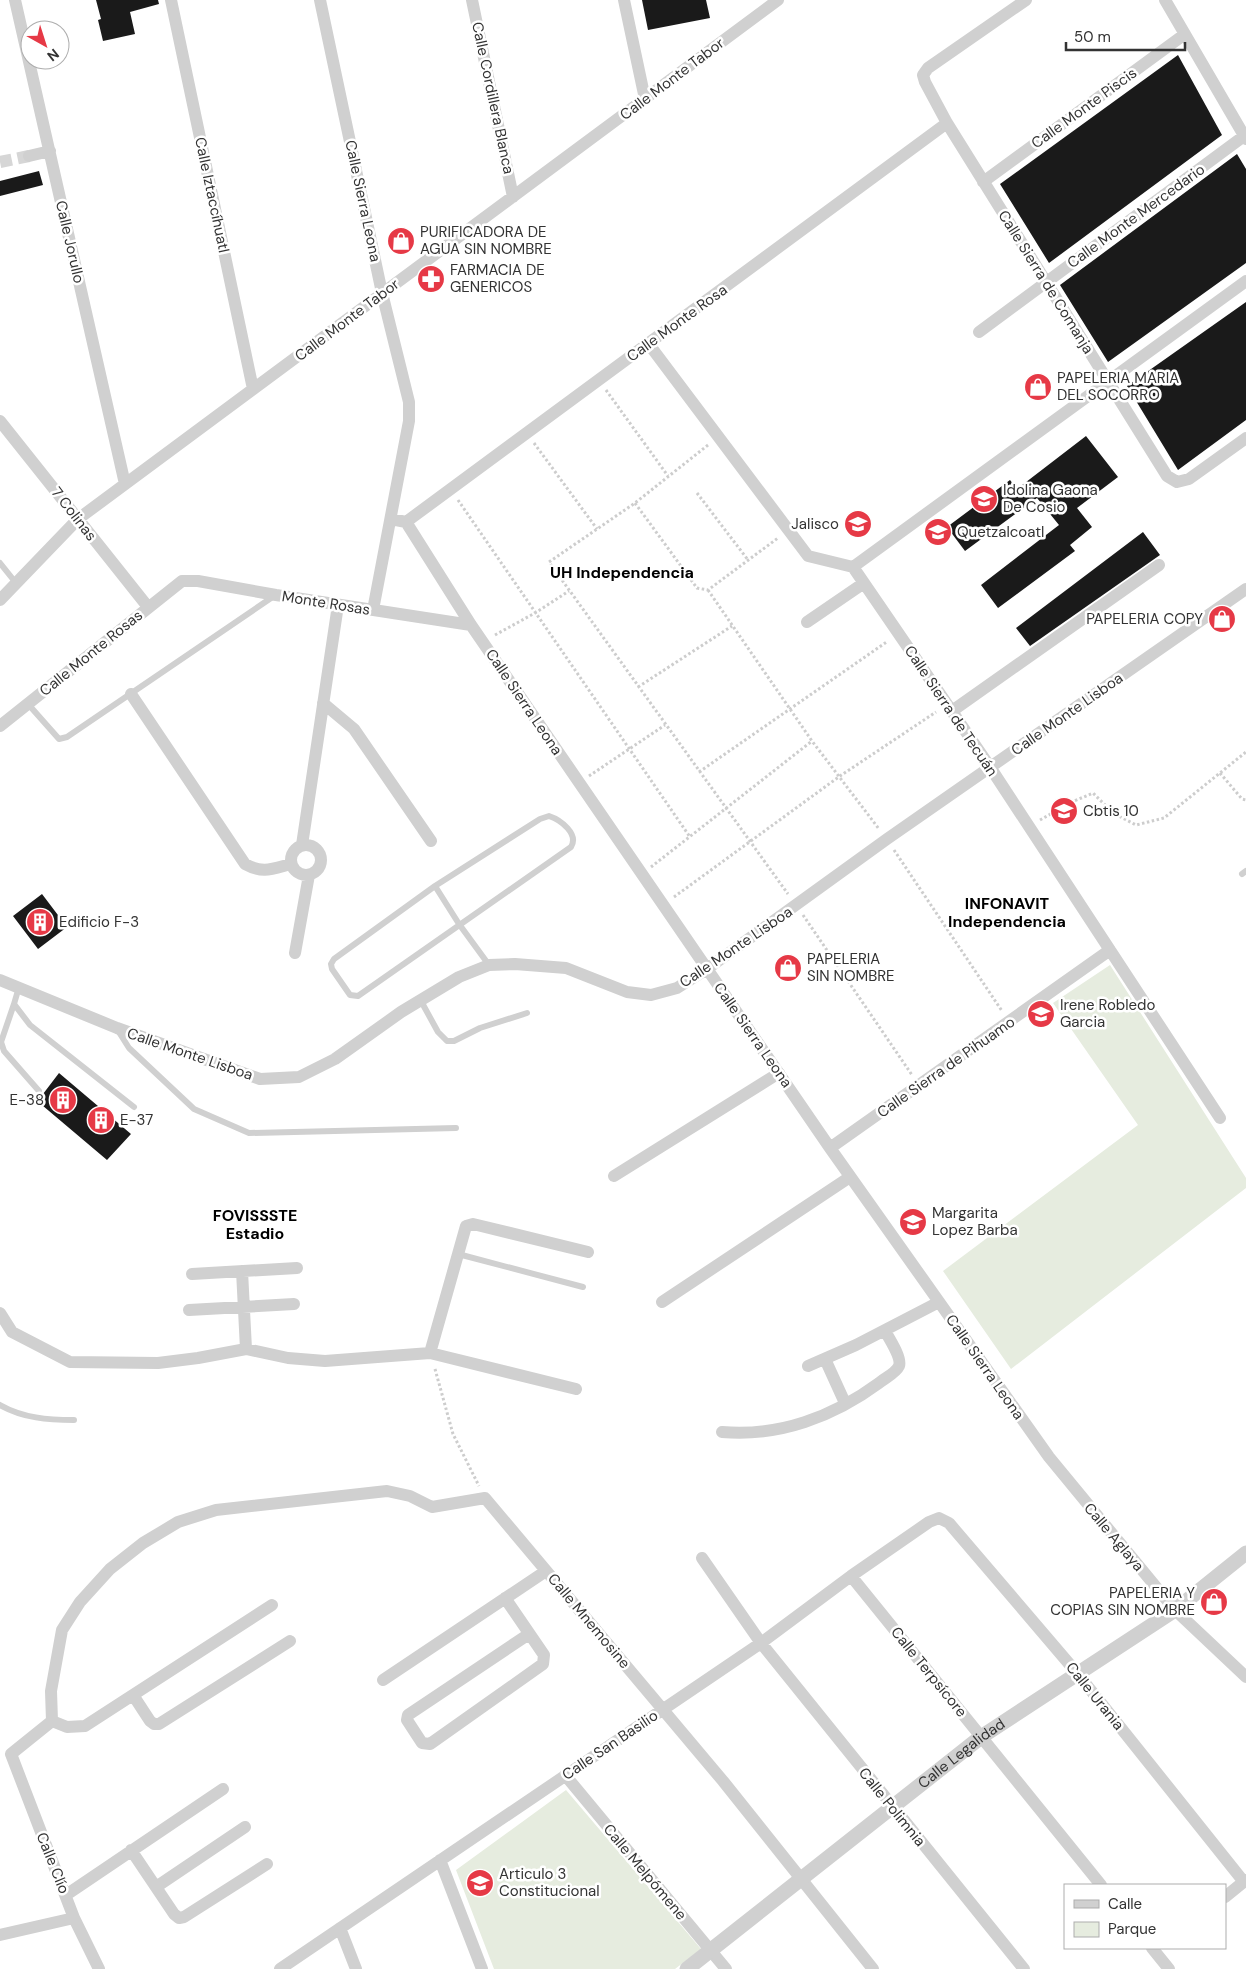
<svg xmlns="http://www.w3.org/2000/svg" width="1246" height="1969" viewBox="0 0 1246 1969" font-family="'DM Sans',sans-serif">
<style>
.green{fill:#e6ecdf}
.building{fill:#1a1a1a}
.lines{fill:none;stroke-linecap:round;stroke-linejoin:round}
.minor-tunnel{stroke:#d6d6d6;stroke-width:12;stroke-dasharray:12 6;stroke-linecap:butt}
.path{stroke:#cdcdcd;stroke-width:3;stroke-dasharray:2.5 2.5;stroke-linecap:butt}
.service{stroke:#d0d0d0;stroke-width:6}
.minor{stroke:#d0d0d0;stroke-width:12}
.tertiary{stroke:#d0d0d0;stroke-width:15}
.labels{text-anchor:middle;stroke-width:5;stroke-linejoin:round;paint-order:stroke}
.street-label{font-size:15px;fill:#333;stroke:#fff}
.poi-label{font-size:15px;fill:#333;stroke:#fff;text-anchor:start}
.neighbourhood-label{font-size:16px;font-weight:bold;fill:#000;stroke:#fff}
</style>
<rect width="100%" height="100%" fill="#fff"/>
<path class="green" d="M1110,965L1246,1178V1188L1011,1369L943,1271L1138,1125L1053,1003Z
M566,1790L701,1949L675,1969H494L456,1870Z"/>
<path class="building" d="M96,0H158L159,4L130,12L135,34L103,41L98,20L101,19Z
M642,0H706L710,18L648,30Z
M1178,55L1222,135L1049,263L1000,184Z
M1237,154L1246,169V263L1108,362L1060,285Z
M39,171L43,185L0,196V181Z
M1246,302V420L1178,470L1127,386Z
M1086,436L1118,477L1077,508L1092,527L1070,545L1075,551L998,608L981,585L1059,525L1037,498L965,551L947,527L1010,480L1017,489Z
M1143,532L1160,555L1030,646L1016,628Z
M42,894L67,927L38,949L13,916Z
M59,1073L131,1134L107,1160L36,1100L43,1094Z"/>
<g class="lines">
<path class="minor-tunnel" d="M0,162L29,156"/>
<path class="path" d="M606,390L668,476
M534,443L597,529
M708,445L635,503L549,562L788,894
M697,493L748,560
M458,500L690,837
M635,503L697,588L708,590L778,538
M708,590L812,741L879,829
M495,635L535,613L569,591
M638,687L732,626
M699,772L888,641
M1220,773L1242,799L1246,800
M589,776L665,725
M1040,820L1072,802L1093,793L1113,813L1136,825L1164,818L1246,752
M894,850L1002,1011
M651,867L812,741
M674,897L840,776L936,712
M803,915L912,1075
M435,1369L453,1434L479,1486"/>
<path class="service" d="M0,563L16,583
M28,704L59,739L67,737L274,596
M549,816C561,820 579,834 571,847L358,996L350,995L332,969L331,964L334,959L435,886L540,819Z
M1242,874L1246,871
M435,886L459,924L489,965
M19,987L14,1004L30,1025L134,1107
M421,1001L438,1032L447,1041H454L480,1028L527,1013
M14,1004L1,1042L4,1051L39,1091
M117,1029L129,1048L194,1109L249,1133L456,1128
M458,1254L583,1287
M0,1405C23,1418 48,1420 74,1420"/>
<path class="minor" d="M15,0L125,484
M171,0L253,389
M320,0L382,293L409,402V421L373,610
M472,0L513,197
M624,0L645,99
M1026,0L928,68L923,75L925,82L947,123L1167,476L1177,482L1189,479L1246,438
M1165,0L1246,139
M29,156L50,151
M983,182L1185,34
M979,332L1244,136
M648,343L808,556L853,567L990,767L1220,1118
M0,421L148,607
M391,519L406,522L471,625L830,1148L1049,1457L1175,1610L1246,1677
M406,522L947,123
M853,567L1246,281
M0,600L78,519L778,0
M807,622L864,583
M131,694L245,864C263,874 272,869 291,864
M323,703L354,729L431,841
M952,711L1159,565
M0,726L182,581H198L276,595L471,625
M302,845L338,605
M291 860a15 15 0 1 1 30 0a15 15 0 1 1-30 0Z
M295,953L309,875
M0,980L117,1028L260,1079L299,1077L335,1059L401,1012L459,977L489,965L515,964L566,968L627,992L651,995L677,988L707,969L887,839L1246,589
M830,1148L1110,950
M614,1176L779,1073
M242,1271L246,1349
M192,1274L297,1268
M662,1302L850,1177
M189,1310L294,1304
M0,1313L12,1332L70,1362L158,1363L198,1358L246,1349L288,1358L325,1361L430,1353L576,1389
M430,1353L466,1226L473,1224L588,1252
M825,1359L845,1403
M808,1366L856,1345L939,1302
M722,1432C779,1437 833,1417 879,1383C885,1378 896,1373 899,1366C902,1358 889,1338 885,1331
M702,1558L761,1643L1024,1969
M851,1576L1101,1885
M505,1598L544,1655L543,1664L430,1744L422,1743L407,1720L408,1715L529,1634
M383,1680L546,1571
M133,1695L150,1721L154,1724H159L290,1641
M52,1721L67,1727L85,1726L272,1605
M565,1775L726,1969
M131,1850L174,1914L179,1918L184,1917L267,1864
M440,1860L482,1969
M156,1887L245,1827
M66,1895L223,1789
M1225,1897L1246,1880
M340,1928L356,1969
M0,1935L74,1918
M1152,1948L1169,1969
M99,1969L74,1918L11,1754L52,1721L51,1691L62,1630L80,1602L110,1569L143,1543L178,1522L216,1510L387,1491L410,1496L432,1507L485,1498L723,1781L873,1969
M280,1969L761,1643L851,1576L929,1522L939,1518L949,1523L1077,1673L1244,1882"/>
<path class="tertiary" id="s1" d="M687,1969L981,1737L1175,1610L1246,1553"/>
</g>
<defs>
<g id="shop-disc" transform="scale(1.4375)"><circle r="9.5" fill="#e63946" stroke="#fff"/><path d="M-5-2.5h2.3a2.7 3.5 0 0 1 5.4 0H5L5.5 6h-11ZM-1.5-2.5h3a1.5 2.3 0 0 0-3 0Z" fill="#fff"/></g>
<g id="pharmacy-disc" transform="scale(1.4375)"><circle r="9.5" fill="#e63946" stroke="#fff"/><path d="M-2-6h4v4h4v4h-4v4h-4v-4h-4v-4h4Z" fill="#fff"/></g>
<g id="school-disc" transform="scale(1.4375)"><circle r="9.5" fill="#e63946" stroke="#fff"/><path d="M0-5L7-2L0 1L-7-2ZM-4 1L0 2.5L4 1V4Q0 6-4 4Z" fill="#fff"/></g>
<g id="university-disc" transform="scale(1.4375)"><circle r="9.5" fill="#e63946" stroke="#fff"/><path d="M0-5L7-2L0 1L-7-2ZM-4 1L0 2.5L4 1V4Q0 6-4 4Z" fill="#fff"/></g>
<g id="building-disc" transform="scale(1.4375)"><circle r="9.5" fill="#e63946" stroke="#fff"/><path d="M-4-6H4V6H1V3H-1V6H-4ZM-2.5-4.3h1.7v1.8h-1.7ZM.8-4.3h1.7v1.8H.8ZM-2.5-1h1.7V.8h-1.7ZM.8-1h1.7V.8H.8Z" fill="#fff"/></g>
</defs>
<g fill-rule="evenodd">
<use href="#shop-disc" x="401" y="241"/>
<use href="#pharmacy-disc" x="431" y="279"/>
<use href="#shop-disc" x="1038" y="387"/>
<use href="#school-disc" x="984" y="499"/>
<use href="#school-disc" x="858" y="524"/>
<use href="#school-disc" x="938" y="532"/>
<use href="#shop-disc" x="1222" y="619"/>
<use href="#university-disc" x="1064" y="811"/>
<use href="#building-disc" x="40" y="922"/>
<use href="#shop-disc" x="788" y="968"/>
<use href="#school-disc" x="1041" y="1014"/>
<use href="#building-disc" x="63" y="1100"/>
<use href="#building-disc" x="101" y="1120"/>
<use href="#school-disc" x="913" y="1222"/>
<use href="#shop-disc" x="1214" y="1602"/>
<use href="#school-disc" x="480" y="1883"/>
</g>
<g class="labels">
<g class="street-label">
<text transform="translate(672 79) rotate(-37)" y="5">Calle Monte Tabor</text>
<text transform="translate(493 98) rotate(78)" y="5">Calle Cordillera Blanca</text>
<text transform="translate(1084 108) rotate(-36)" y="5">Calle Monte Piscis</text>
<text transform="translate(212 195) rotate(78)" y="5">Calle Iztaccíhuatl</text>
<text transform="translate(363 201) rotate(78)" y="5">Calle Sierra Leona</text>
<text transform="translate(1136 216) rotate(-36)" y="5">Calle Monte Mercedario</text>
<text transform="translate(70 242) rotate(77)" y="5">Calle Jorullo</text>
<text transform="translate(1046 282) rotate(58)" y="5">Calle Sierra de Comanja</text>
<text transform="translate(347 320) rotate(-37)" y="5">Calle Monte Tabor</text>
<text transform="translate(677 323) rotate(-36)" y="5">Calle Monte Rosa</text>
<text transform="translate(74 514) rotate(52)" y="5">7 Colinas</text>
<text transform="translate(326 603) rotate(9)" y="5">Monte Rosas</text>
<text transform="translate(91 653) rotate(-39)" y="5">Calle Monte Rosas</text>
<text transform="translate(524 702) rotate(56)" y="5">Calle Sierra Leona</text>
<text transform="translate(951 711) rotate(56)" y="5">Calle Sierra de Tecuán</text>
<text transform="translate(1067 714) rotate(-35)" y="5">Calle Monte Lisboa</text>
<text transform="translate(736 947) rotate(-34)" y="5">Calle Monte Lisboa</text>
<text transform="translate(753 1035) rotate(55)" y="5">Calle Sierra Leona</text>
<text transform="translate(190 1054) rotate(19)" y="5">Calle Monte Lisboa</text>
<text transform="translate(946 1067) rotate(-35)" y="5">Calle Sierra de Pihuamo</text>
<text transform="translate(985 1367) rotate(55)" y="5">Calle Sierra Leona</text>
<text transform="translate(1114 1537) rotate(50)" y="5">Calle Aglaya</text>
<text transform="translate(589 1621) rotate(50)" y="5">Calle Mnemosine</text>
<text transform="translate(929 1672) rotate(51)" y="5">Calle Terpsícore</text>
<text transform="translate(1095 1696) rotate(51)" y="5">Calle Urania</text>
<text transform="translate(610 1745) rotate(-34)" y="5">Calle San Basilio</text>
<text dy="5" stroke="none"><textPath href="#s1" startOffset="349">Calle Legalidad</textPath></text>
<text transform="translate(892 1807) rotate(51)" y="5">Calle Polimnia</text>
<text transform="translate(53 1863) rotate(68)" y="5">Calle Clío</text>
<text transform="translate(645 1872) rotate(50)" y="5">Calle Melpómene</text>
</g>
<g class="poi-label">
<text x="420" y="237">PURIFICADORA DE<tspan x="420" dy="17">AGUA SIN NOMBRE</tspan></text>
<text x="450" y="275">FARMACIA DE<tspan x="450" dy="17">GENERICOS</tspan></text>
<text x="1057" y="383">PAPELERIA MARIA<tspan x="1057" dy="17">DEL SOCORRO</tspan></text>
<text x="1003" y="495">Idolina Gaona<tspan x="1003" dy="17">De Cosio</tspan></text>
<text x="839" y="529" text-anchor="end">Jalisco</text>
<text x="957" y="537">Quetzalcoatl</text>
<text x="1203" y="624" text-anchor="end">PAPELERIA COPY</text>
<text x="1083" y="816">Cbtis 10</text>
<text x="59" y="927">Edificio F-3</text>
<text x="807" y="964">PAPELERIA<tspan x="807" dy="17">SIN NOMBRE</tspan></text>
<text x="1060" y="1010">Irene Robledo<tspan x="1060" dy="17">Garcia</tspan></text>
<text x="44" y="1105" text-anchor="end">E-38</text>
<text x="120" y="1125">E-37</text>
<text x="932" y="1218">Margarita<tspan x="932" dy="17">Lopez Barba</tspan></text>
<text x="1195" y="1598" text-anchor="end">PAPELERIA Y<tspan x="1195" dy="17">COPIAS SIN NOMBRE</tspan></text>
<text x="499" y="1879">Articulo 3<tspan x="499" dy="17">Constitucional</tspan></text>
</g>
<g class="neighbourhood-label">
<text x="622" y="578">UH Independencia</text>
<text x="1007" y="909">INFONAVIT<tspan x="1007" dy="18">Independencia</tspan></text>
<text x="255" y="1221">FOVISSSTE<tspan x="255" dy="18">Estadio</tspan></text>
</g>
</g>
<rect x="1064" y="1884" width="162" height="65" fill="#ffffff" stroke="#adadad"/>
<rect x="1074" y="1900" width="25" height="8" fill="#d0d0d0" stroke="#adadad"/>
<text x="1108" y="1909" font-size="15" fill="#333333">Calle</text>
<rect x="1074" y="1922" width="25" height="15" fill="#e6ecdf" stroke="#adadad"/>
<text x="1108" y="1934" font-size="15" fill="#333333">Parque</text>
<g transform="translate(45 45) rotate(141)"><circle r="24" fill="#ffffff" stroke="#adadad"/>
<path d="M0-4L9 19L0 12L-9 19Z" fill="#e63946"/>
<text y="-8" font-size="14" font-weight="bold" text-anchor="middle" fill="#333333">N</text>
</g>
<path d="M1066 42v8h119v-8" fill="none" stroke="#333333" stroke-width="2.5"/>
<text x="1074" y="42" font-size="15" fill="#333333" stroke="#ffffff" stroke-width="4" paint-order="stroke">50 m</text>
</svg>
